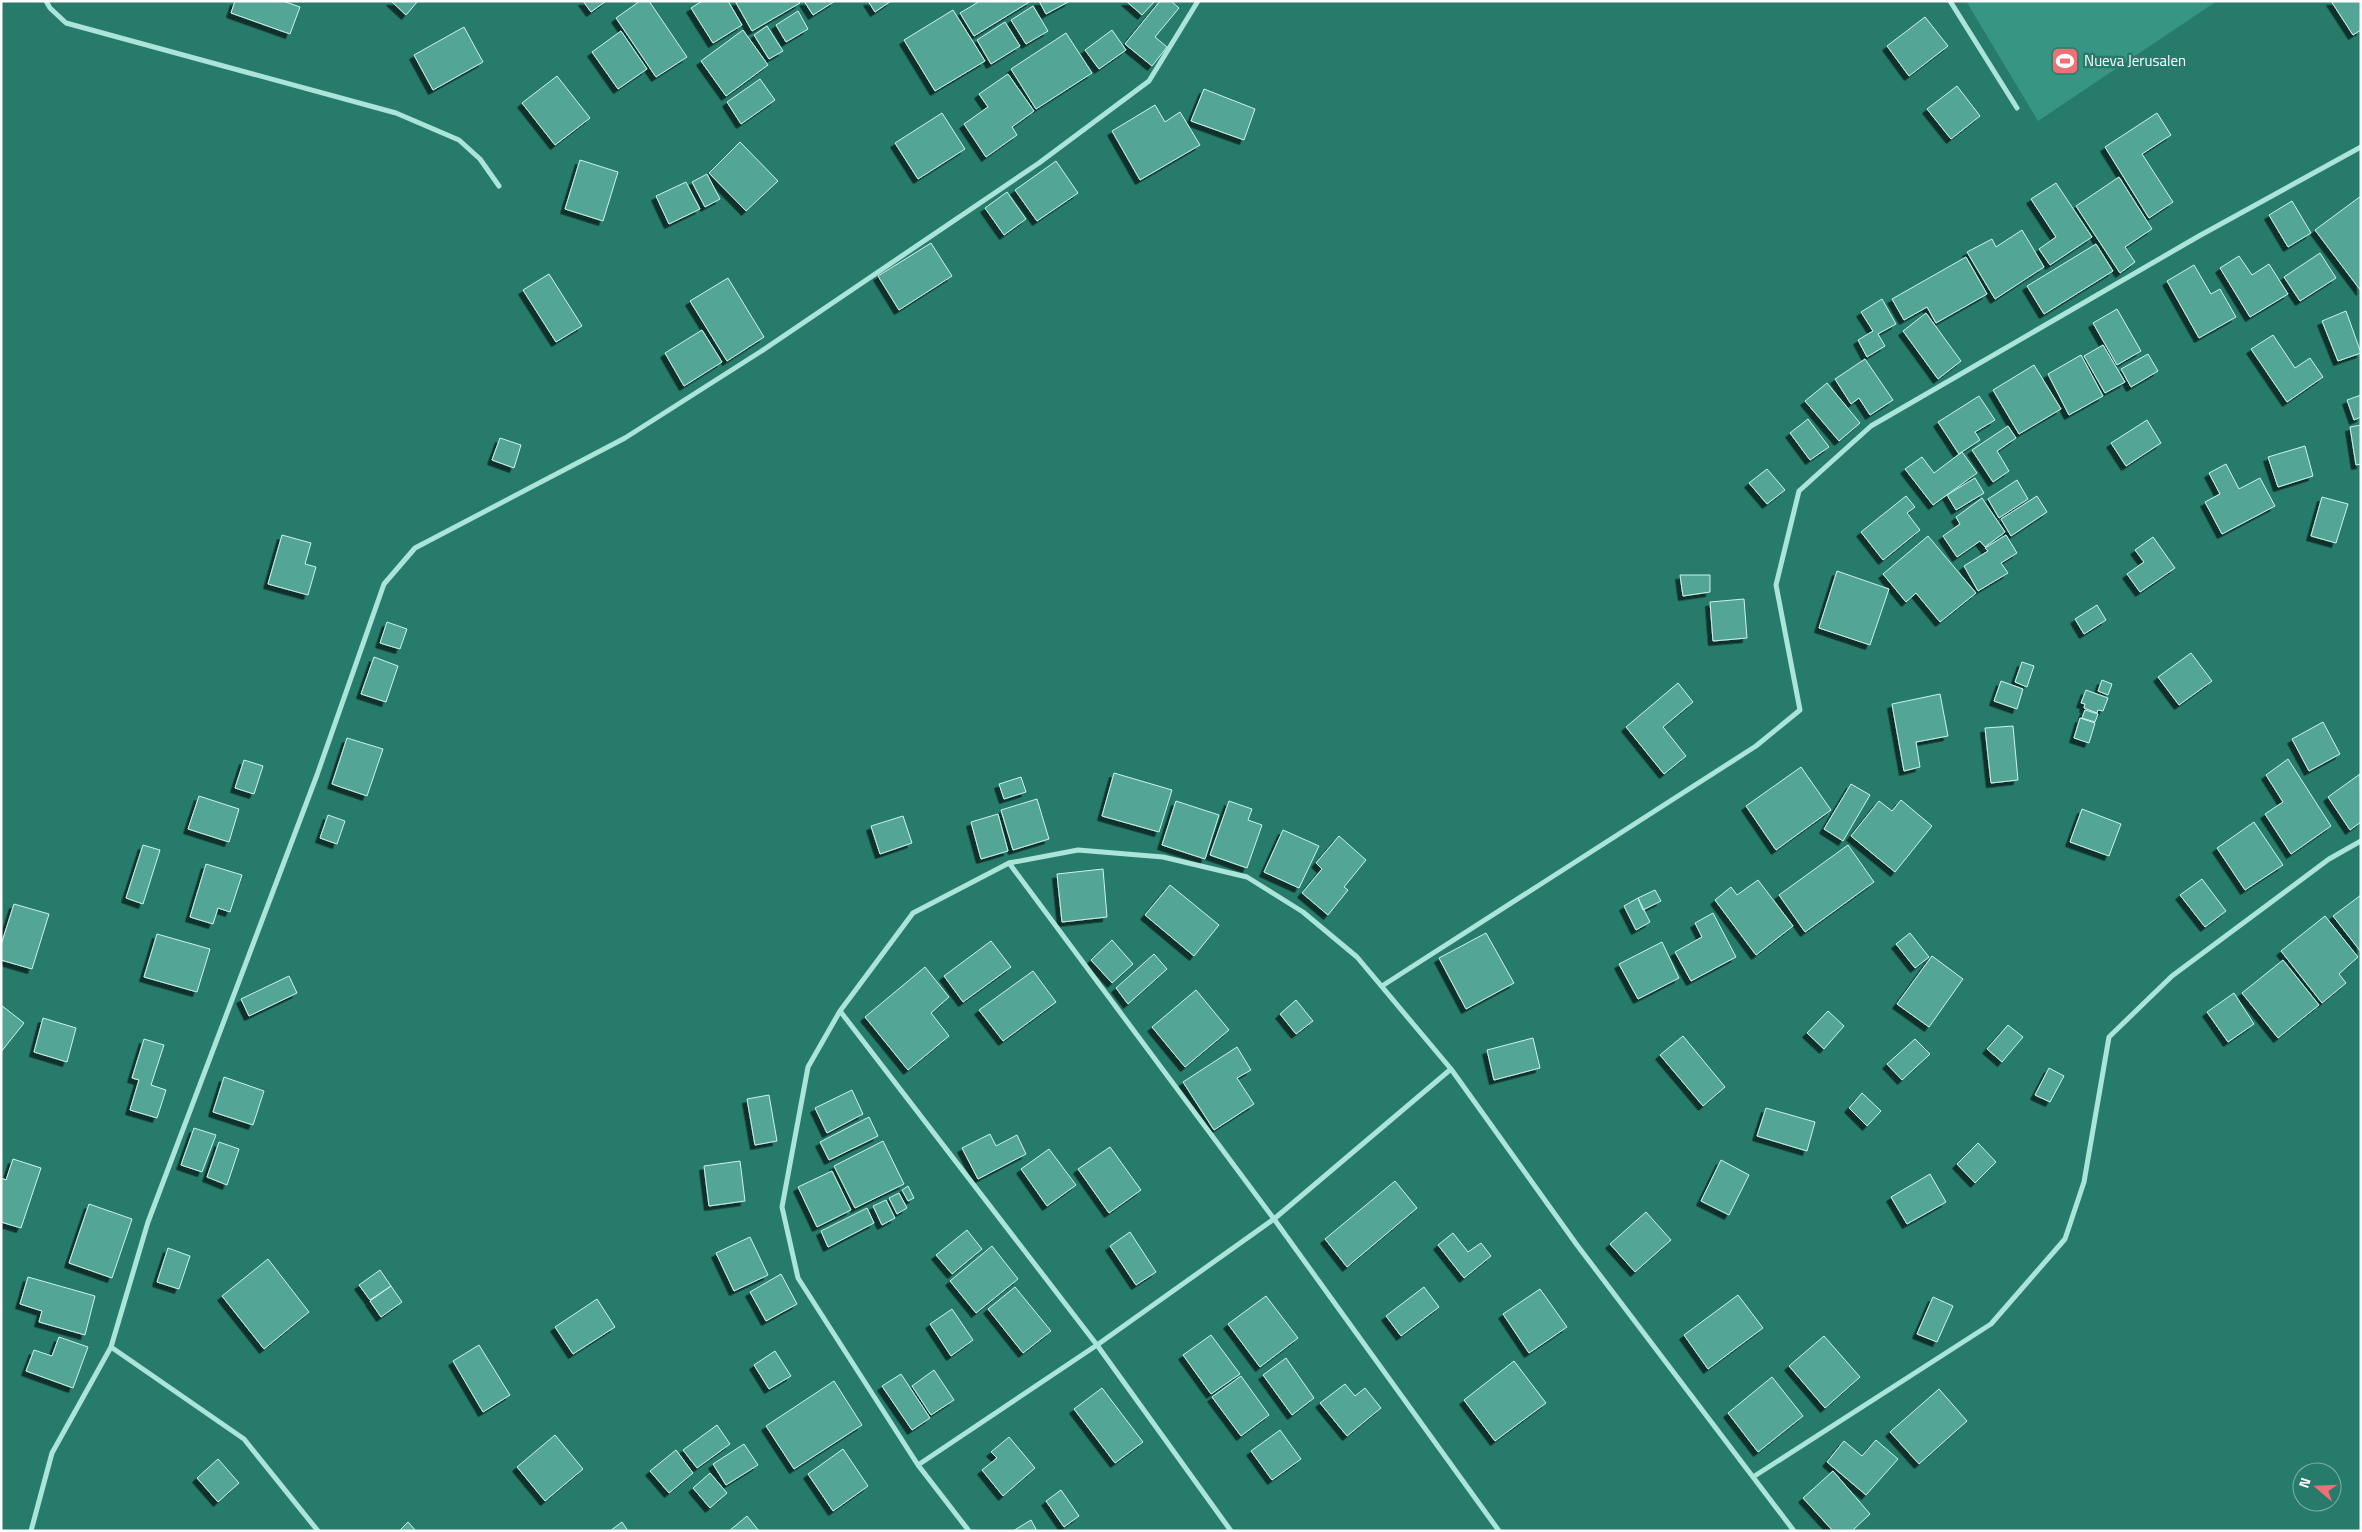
<svg xmlns="http://www.w3.org/2000/svg" width="2362" height="1532" viewBox="0 0 2362 1532" font-family="'Titillium Web',sans-serif">
<style>
.green{fill:#379683}
.building{fill:#53a696;stroke:#cdf3ec;filter:url(#shadow)}
.lines{fill:none;stroke-linecap:round;stroke-linejoin:round}
.street{stroke:#abe4d8;stroke-width:5}
.labels{text-anchor:middle;stroke-width:5;stroke-linejoin:round;paint-order:stroke}
.poi-label{font-size:15px;fill:#fff;stroke:#277b6b;text-anchor:start}
</style>
<defs>
<filter id="shadow"><feDropShadow dx="-4.5" dy="4.5" stdDeviation="0" flood-color="#0009"/></filter>
</defs>
<rect width="100%" height="100%" fill="#277b6b"/>
<path class="green" d="M1966,1H2217L2038,121Z"/>
<path class="building" d="M235,1H283L300,7L290,34L231,13Z
M391,1H418L406,15Z
M583,1H606L591,12Z
M640,1H649L687,57L656,77L616,18Z
M702,1H728L742,25L713,43L691,8Z
M735,1H799L800,3L752,31Z
M804,1H835L813,15Z
M868,1H891L875,12Z
M980,1H1031L974,36L960,13Z
M1039,1H1070L1046,14Z
M1126,1H1155L1142,15Z
M1160,1H1171L1179,8L1155,37L1167,47L1152,66L1125,44Z
M2331,1H2361V30L2353,35Z
M1033,6L1048,31L1026,44L1011,20Z
M953,10L985,61L935,91L904,40Z
M798,11L808,29L786,42L776,25Z
M1925,17L1948,46L1909,76L1887,46Z
M1005,22L1020,46L991,64L977,40Z
M767,26L783,51L769,59L754,35Z
M464,27L483,62L433,90L414,55Z
M743,30L768,65L726,96L701,61Z
M1112,30L1126,50L1099,69L1085,50Z
M621,31L647,69L618,89L592,52Z
M1066,33L1092,73L1036,109L1011,69Z
M1008,74L1034,111L1012,127L1017,135L986,157L964,124L988,107L979,94Z
M557,76L590,118L555,145L522,103Z
M760,79L775,100L741,124L727,102Z
M1957,86L1980,116L1951,139L1927,109Z
M1204,89L1255,109L1244,140L1191,121Z
M1155,105L1165,122L1180,112L1200,145L1140,180L1112,131Z
M942,113L965,149L918,179L895,143Z
M2157,113L2171,135L2142,154L2173,202L2149,218L2105,147Z
M740,142L778,181L746,211L709,173Z
M580,160L618,172L603,221L565,209Z
M1056,161L1078,193L1037,221L1015,190Z
M707,174L720,199L705,207L692,182Z
M2119,177L2152,229L2125,247L2135,262L2120,273L2076,206Z
M686,182L700,209L669,224L656,196Z
M2056,183L2092,237L2050,265L2039,249L2056,237L2031,199Z
M1007,192L1026,219L1004,235L985,208Z
M2361,196V291L2315,230Z
M2292,201L2311,233L2288,247L2269,215Z
M2022,230L2044,267L1995,299L1967,252L1992,239L1996,247Z
M931,243L952,276L899,310L878,276Z
M2096,244L2113,271L2044,314L2027,286Z
M2320,253L2336,278L2300,301L2284,277Z
M2239,256L2252,275L2269,264L2288,294L2250,317L2220,268Z
M1966,257L1987,294L1936,323L1927,307L1904,320L1892,299Z
M2194,265L2211,294L2220,289L2236,317L2199,338L2167,281Z
M549,274L582,326L556,342L523,290Z
M728,278L764,337L727,361L690,301Z
M1882,299L1896,324L1878,334L1885,346L1867,357L1858,340L1873,331L1861,312Z
M2117,309L2141,351L2117,365L2093,323Z
M2346,311L2361,353L2338,361L2322,321Z
M1926,313L1961,361L1938,379L1903,331Z
M702,330L722,362L684,386L665,353Z
M2273,335L2295,368L2310,358L2323,377L2287,402L2251,349Z
M2103,345L2125,382L2105,393L2084,356Z
M2148,354L2158,371L2131,387L2121,369Z
M2081,355L2103,396L2069,415L2048,374Z
M1865,359L1893,400L1870,415L1859,398L1851,404L1835,379Z
M2034,365L2061,409L2019,434L1993,390Z
M1827,383L1860,423L1839,441L1805,401Z
M2361,395V417L2354,420L2347,400Z
M1979,396L1995,420L1975,432L1980,440L1959,454L1938,422Z
M1808,419L1829,447L1810,460L1790,433Z
M2147,420L2161,443L2126,466L2111,443Z
M2361,425V464L2356,465L2350,427Z
M2008,426L2016,438L1997,451L2009,471L1993,482L1972,450Z
M500,438L521,445L514,468L492,460Z
M2305,446L2313,476L2278,487L2268,457Z
M1962,452L1977,473L1933,505L1905,469L1922,457L1934,473Z
M2226,464L2239,489L2260,478L2275,506L2222,534L2205,502L2220,494L2209,473Z
M1767,469L1785,490L1767,504L1749,483Z
M1975,478L1984,493L1956,510L1947,495Z
M2017,480L2028,499L1999,518L1988,499Z
M1906,496L1915,507L1907,513L1920,530L1883,560L1861,532Z
M2037,496L2047,512L2011,536L2001,519Z
M2322,497L2348,504L2336,543L2311,536Z
M1982,498L2005,532L1985,547L1980,541L1957,557L1943,536L1960,524L1956,517Z
M282,535L311,543L305,564L316,567L308,595L268,584Z
M2006,535L2017,553L2001,563L2008,573L1978,591L1964,566L1988,551L1985,548Z
M1928,536L1976,593L1940,622L1916,593L1906,602L1883,574Z
M2153,537L2175,568L2140,592L2127,574L2144,562L2135,550Z
M1837,571L1889,589L1870,645L1819,628Z
M1680,575H1710V592L1683,596Z
M1744,599L1747,638L1713,641L1710,602Z
M2097,605L2106,620L2084,634L2075,619Z
M387,622L407,629L400,649L380,643Z
M2191,653L2212,681L2179,705L2158,677Z
M374,657L398,666L386,702L361,694Z
M2022,662L2034,666L2027,687L2015,682Z
M2102,680L2112,684L2108,695L2098,691Z
M2001,681L2023,689L2017,709L1994,701Z
M1678,683L1693,702L1663,727L1686,756L1664,774L1626,727Z
M2086,690L2108,698L2103,711L2098,710L2097,713L2084,708L2085,704L2081,703Z
M1940,694L1948,736L1916,742L1920,767L1904,771L1892,704Z
M2085,710L2098,714L2095,722L2082,718Z
M2080,718L2095,723L2089,743L2074,738Z
M2323,722L2340,754L2309,771L2292,739Z
M2013,726L2018,780L1991,783L1985,728Z
M347,738L383,749L367,796L332,784Z
M2288,759L2331,826L2291,854L2265,814L2283,802L2266,775Z
M244,760L263,766L254,794L235,788Z
M1801,767L1831,810L1776,850L1746,806Z
M1114,773L1172,790L1159,832L1102,816Z
M2360,774L2361,822L2350,830L2328,797Z
M1021,777L1026,792L1004,799L999,784Z
M1851,784L1870,795L1843,841L1824,829Z
M199,796L239,809L229,842L188,829Z
M1037,799L1049,839L1013,850L1001,810Z
M1901,800L1932,826L1895,872L1851,836L1879,801L1892,811Z
M1176,801L1219,815L1205,859L1162,845Z
M1229,801L1252,809L1248,820L1262,825L1247,868L1210,855Z
M2082,809L2121,824L2109,856L2070,842Z
M998,814L1008,851L981,859L971,822Z
M328,815L345,821L337,844L320,838Z
M903,816L912,843L880,854L871,826Z
M2254,822L2283,865L2245,890L2217,848Z
M1283,830L1319,846L1299,888L1264,872Z
M1339,836L1366,860L1344,887L1348,890L1328,915L1302,893L1322,869L1316,863Z
M143,845L160,850L143,904L126,898Z
M1848,845L1874,882L1805,932L1779,895Z
M206,864L242,875L230,912L218,908L213,924L190,917Z
M1103,869L1107,917L1062,922L1057,874Z
M2202,879L2226,911L2205,927L2180,895Z
M1758,880L1793,926L1756,955L1715,900L1731,887L1737,895Z
M1170,885L1219,925L1194,956L1145,915Z
M1655,890L1661,901L1643,910L1638,898Z
M2361,895V952L2333,916Z
M1638,898L1650,922L1636,930L1624,906Z
M14,904L49,914L32,969L1,960V945Z
M1713,913L1736,957L1691,981L1675,952L1702,937L1695,923Z
M2325,916L2358,957L2339,974L2346,983L2322,1003L2281,951Z
M1486,933L1514,983L1466,1009L1439,958Z
M1910,933L1929,957L1915,968L1896,944Z
M157,934L210,949L197,992L144,977Z
M1112,940L1133,964L1112,983L1091,960Z
M991,941L1011,967L963,1002L944,976Z
M1662,942L1679,978L1638,999L1619,964Z
M1154,954L1167,969L1128,1004L1116,988Z
M1932,956L1963,979L1929,1027L1897,1004Z
M2283,960L2319,1005L2278,1038L2242,993Z
M925,967L949,997L931,1013L949,1036L908,1070L865,1017Z
M1033,971L1056,1002L1003,1041L979,1010Z
M289,976L297,993L249,1016L241,999Z
M1196,990L1229,1030L1185,1067L1152,1027Z
M2234,993L2254,1024L2228,1042L2207,1012Z
M1296,1000L1313,1021L1296,1034L1280,1014Z
M1,1005L24,1023L1,1052Z
M1828,1011L1844,1026L1824,1049L1807,1033Z
M43,1018L76,1028L67,1062L34,1052Z
M2008,1025L2023,1037L2002,1062L1987,1049Z
M1683,1036L1725,1087L1703,1106L1660,1055Z
M1533,1038L1540,1068L1494,1080L1487,1050Z
M144,1039L164,1045L151,1085L166,1090L157,1118L130,1110L139,1080L132,1078Z
M1915,1039L1930,1054L1902,1080L1887,1064Z
M1237,1047L1251,1070L1237,1078L1254,1104L1214,1130L1183,1082Z
M2049,1068L2064,1076L2050,1102L2035,1095Z
M224,1077L264,1091L253,1125L213,1112Z
M852,1090L863,1114L827,1133L815,1108Z
M1862,1093L1881,1111L1867,1126L1849,1108Z
M769,1095L777,1141L755,1145L747,1099Z
M1766,1108L1815,1122L1807,1151L1757,1136Z
M869,1117L878,1136L829,1160L820,1142Z
M194,1128L216,1135L202,1172L181,1165Z
M990,1134L996,1146L1017,1135L1026,1154L978,1179L962,1148Z
M883,1141L904,1184L855,1208L834,1166Z
M219,1142L239,1149L227,1185L207,1177Z
M1978,1143L1996,1162L1975,1183L1957,1164Z
M1110,1147L1141,1190L1109,1213L1078,1169Z
M1049,1149L1076,1185L1047,1206L1021,1169Z
M13,1159L41,1168L21,1228L1,1222V1178L6,1180Z
M1721,1160L1749,1175L1729,1215L1701,1201Z
M740,1161L745,1201L709,1206L704,1166Z
M832,1171L851,1210L817,1227L798,1187Z
M1930,1174L1946,1202L1907,1224L1891,1197Z
M1395,1181L1417,1208L1347,1267L1325,1239Z
M908,1186L914,1198L908,1201L902,1190Z
M899,1193L907,1208L897,1214L889,1198Z
M886,1200L895,1218L882,1225L873,1206Z
M89,1204L132,1219L112,1278L69,1263Z
M867,1208L874,1223L828,1247L821,1231Z
M1646,1212L1671,1240L1635,1272L1610,1244Z
M967,1230L982,1249L952,1274L936,1255Z
M1130,1232L1156,1272L1136,1285L1110,1246Z
M1453,1233L1468,1252L1481,1243L1491,1256L1464,1278L1438,1245Z
M750,1237L768,1275L734,1291L716,1253Z
M992,1246L1018,1279L976,1313L950,1281Z
M168,1248L190,1256L179,1289L157,1282Z
M268,1259L309,1312L264,1349L222,1296Z
M380,1270L391,1286L370,1300L359,1285Z
M781,1274L797,1304L766,1321L750,1292Z
M28,1277L95,1296L85,1335L39,1322L42,1311L20,1304Z
M391,1286L402,1302L381,1317L370,1301Z
M1015,1287L1051,1331L1023,1353L988,1309Z
M1424,1287L1439,1307L1401,1336L1386,1316Z
M1540,1289L1567,1327L1529,1353L1503,1314Z
M1738,1295L1763,1328L1708,1369L1684,1335Z
M1266,1296L1298,1338L1260,1367L1228,1324Z
M1933,1297L1953,1306L1937,1342L1917,1334Z
M597,1299L615,1327L573,1354L555,1327Z
M952,1309L973,1340L951,1356L930,1324Z
M1211,1335L1240,1374L1211,1394L1183,1355Z
M1824,1336L1860,1377L1825,1408L1789,1366Z
M59,1337L88,1347L73,1388L26,1371L34,1350L52,1356Z
M479,1345L510,1395L483,1412L453,1361Z
M775,1351L791,1376L769,1389L754,1365Z
M1286,1358L1314,1398L1292,1415L1263,1375Z
M1514,1361L1546,1403L1495,1441L1464,1400Z
M934,1370L954,1400L931,1415L912,1386Z
M901,1374L930,1418L912,1430L882,1386Z
M1241,1376L1269,1415L1241,1436L1212,1397Z
M1772,1377L1803,1416L1758,1452L1728,1413Z
M834,1381L862,1425L794,1469L766,1426Z
M1345,1384L1355,1396L1365,1388L1381,1408L1347,1436L1320,1403Z
M1102,1388L1143,1442L1115,1463L1074,1409Z
M1939,1389L1967,1421L1919,1464L1890,1432Z
M717,1425L730,1444L697,1468L683,1450Z
M1280,1430L1301,1459L1272,1480L1251,1451Z
M555,1435L583,1469L545,1501L517,1467Z
M1009,1437L1035,1468L1003,1496L982,1470L997,1458L991,1452Z
M1876,1440L1898,1459L1866,1495L1827,1462L1844,1441L1862,1456Z
M744,1444L758,1465L726,1485L713,1464Z
M843,1449L868,1486L833,1511L808,1474Z
M676,1450L693,1473L669,1493L650,1471Z
M218,1459L239,1483L218,1502L197,1478Z
M1833,1471L1870,1514L1852,1531H1833L1803,1498Z
M710,1473L727,1493L710,1508L693,1488Z
M1061,1490L1079,1516L1064,1527L1046,1501Z
M747,1516L759,1531H729Z
M1031,1520L1037,1531H1013Z
M408,1522L416,1531H399Z
M622,1522L628,1531H610Z"/>
<g class="lines">
<path class="street" d="M46,1L50,8L66,23L396,113L459,140L480,159L499,186
M1950,1L2017,108
M1009,863L1274,1219L1499,1531
M1382,986L1756,746L1800,710L1776,585L1799,491L1871,426L2199,236L2361,147
M840,1011L1097,1345L1231,1531
M111,1347L244,1439L318,1531
M918,1465L1097,1345L1274,1219L1451,1069
M1753,1477L1991,1324L2065,1239L2084,1182L2109,1037L2172,976L2329,859L2361,841
M31,1531L52,1453L111,1347L148,1222L317,775L384,584L415,548L625,438L760,352L1039,163L1149,81L1198,1
M969,1531L918,1465L798,1278L782,1207L808,1067L840,1011L913,913L1009,863L1078,850L1163,857L1247,877L1303,912L1357,957L1451,1069L1577,1245L1794,1531"/>
</g>
<defs>
<g id="stadium-square" transform="scale(1.4375)"><rect x="-9" y="-9" width="18" height="18" rx="4" fill="#ec7075" stroke="#277b6b"/><path d="M0-5a6.5 5 0 1 0 0 10a6.5 5 0 1 0 0-10ZM-3.5-1.8h7v3.6h-7Z" fill="#fff"/></g>
</defs>
<g fill-rule="evenodd">
<use href="#stadium-square" x="2065" y="61"/>
</g>
<g class="labels">
<g class="poi-label">
<text x="2084" y="66">Nueva Jerusalen</text>
</g>
</g>
<rect width="2362" height="1532" fill="none" stroke="#ffffff" stroke-width="5"/>
<g transform="translate(2317 1487) rotate(289)"><circle r="24" fill="#277b6b" stroke="#7db0a6"/>
<path d="M0-4L9 19L0 12L-9 19Z" fill="#ec7075"/>
<text y="-8" font-size="14" font-weight="bold" text-anchor="middle" fill="#ffffff">N</text>
</g>
</svg>
